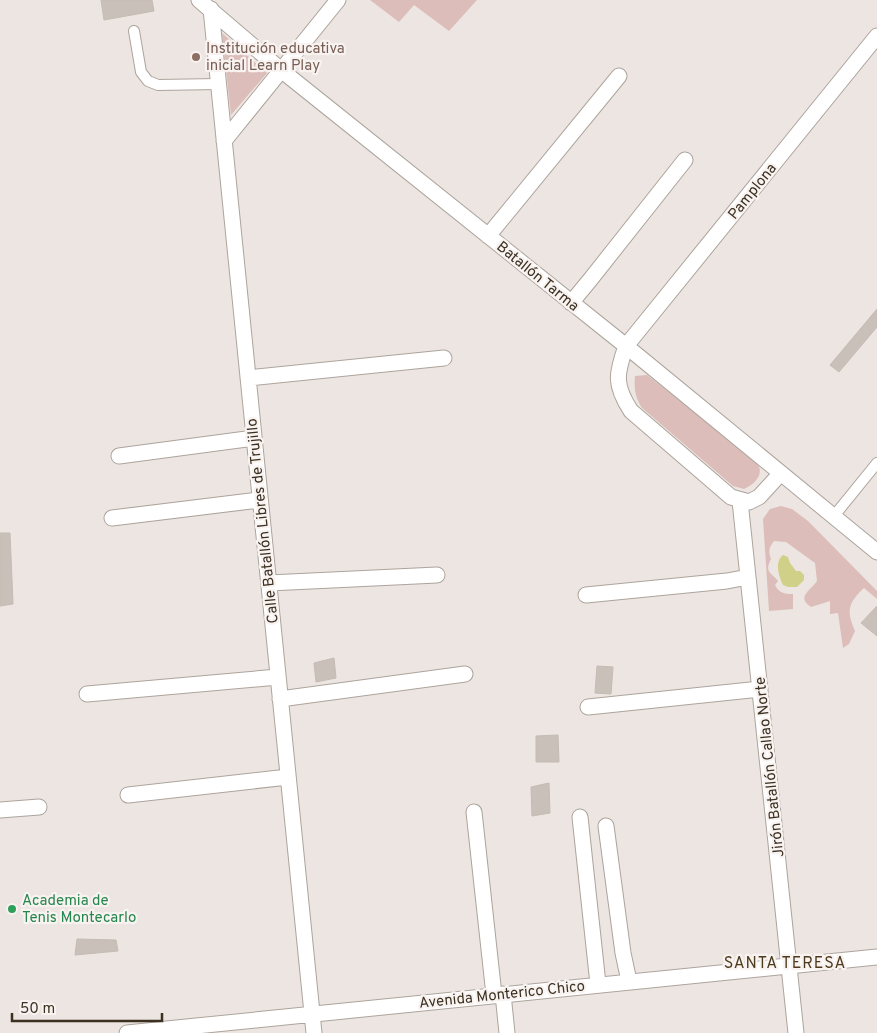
<svg xmlns="http://www.w3.org/2000/svg" width="877" height="1033" viewBox="0 0 877 1033" font-family="Overpass,sans-serif">
<style>
.green{fill:#ddbdb9}
.water{fill:#d1d088}
.building{fill:#c9c0b9;stroke:#c5bbb3}
.lines{fill:none;stroke-linecap:round;stroke-linejoin:round}
.service-casing{stroke:#ada49c;stroke-width:12}
.minor-casing{stroke:#ada49c;stroke-width:17}
.service{stroke:#fff;stroke-width:10}
.minor{stroke:#fff;stroke-width:15}
.education-dot{fill:#8d6e63;stroke:#f8f3f1;stroke-width:2}
.leisure-dot{fill:#2e9e5b;stroke:#f8f3f1;stroke-width:2}
.labels{text-anchor:middle;stroke-width:4.5;stroke-linejoin:round;paint-order:stroke}
.education-label{font-size:15px;fill:#785e54;stroke:#f8f3f1;text-anchor:start}
.street-label{font-size:15px;fill:#3c3021;stroke:#f8f3f1}
.leisure-label{font-size:15px;fill:#27864d;stroke:#f8f3f1;text-anchor:start}
.neighbourhood-label{font-size:16px;letter-spacing:1px;fill:#4e3a1d;stroke:#f8f3f1}
</style>
<rect width="100%" height="100%" fill="#ece5e1"/>
<path class="green" d="M370,0H477L449,31L414,5L399,22Z
M222,33L267,73L231,115Z
M647,375L756,461C765,473 757,483 744,489L733,486L642,408C635,397 634,389 635,376Z
M781,506L792,509L808,521L877,591V599L864,588C848,603 846,611 855,631L849,644L843,648L838,613L830,614V601L811,607C796,597 810,591 817,581L815,563L786,542L774,541C769,547 768,552 771,559C764,573 771,572 778,581L775,585C779,593 784,594 793,594V609L769,611L763,519L770,509Z"/>
<path class="water" d="M783,555L788,557L790,563L796,571H800L804,575V580L797,587H788L783,585C779,576 774,562 783,555Z"/>
<path class="building" d="M101,0H152L154,11L104,20Z
M877,309V327L839,372L830,365Z
M0,533H10L13,604L0,606Z
M877,606V636L861,623Z
M334,658L336,678L316,682L314,663Z
M597,666L613,667L611,694L595,693Z
M558,735L559,762H536V736Z
M549,783L550,813L532,816L531,787Z
M77,939L116,940L118,951L75,955Z"/>
<g class="lines">
<g class="service-casing">
<path id="service" d="M134,31L141,72L148,81L158,85L218,84
M834,516L877,463"/>
</g>
<g class="minor-casing">
<path id="minor" d="M199,0L281,70L626,346L877,552
M211,9L314,1033
M224,141L338,0
M488,236L619,76
M571,303L590,280L685,160
M248,378L444,358
M119,456L254,438
M781,473L759,497L749,502L731,497L631,411C614,385 616,374 626,346L877,36
M740,501L796,1033
M112,518L259,500
M269,583L437,575
M586,595L727,581L748,577
M87,694L278,677
M280,699L465,674
M588,707L760,689
M128,795L288,777
M0,810L39,807
M474,812L494,995
M580,817L598,984
M606,826L623,953L629,981
M503,994L507,1033
M127,1033L877,957"/>
</g>
<use href="#service" class="service"/>
<use href="#minor" class="minor"/>
</g>
<circle class="education-dot" cx="196" cy="57" r="5"/>
<circle class="leisure-dot" cx="12" cy="909" r="5"/>
<g class="labels">
<g class="education-label">
<text x="206" y="53">Institución educativa<tspan x="206" dy="17">inicial Learn Play</tspan></text>
</g>
<g class="street-label">
<text transform="translate(752 191) rotate(-51)" y="5">Pamplona</text>
<text transform="translate(538 276) rotate(39)" y="5">Batallón Tarma</text>
<text transform="translate(262 521) rotate(-96)" y="5">Calle Batallón Libres de Trujillo</text>
<text transform="translate(769 767) rotate(-96)" y="5">Jirón Batallón Callao Norte</text>
<text transform="translate(502 994) rotate(-6)" y="5">Avenida Monterico Chico</text>
</g>
<g class="leisure-label">
<text x="22" y="905">Academia de<tspan x="22" dy="17">Tenis Montecarlo</tspan></text>
</g>
<g class="neighbourhood-label">
<text x="785" y="968">SANTA TERESA</text>
</g>
</g>
<path d="M12 1013v8h150v-8" fill="none" stroke="#3c3021" stroke-width="2.5"/>
<text x="20" y="1013" font-size="15" fill="#3c3021" stroke="#f8f3f1" stroke-width="4" paint-order="stroke">50 m</text>
</svg>
